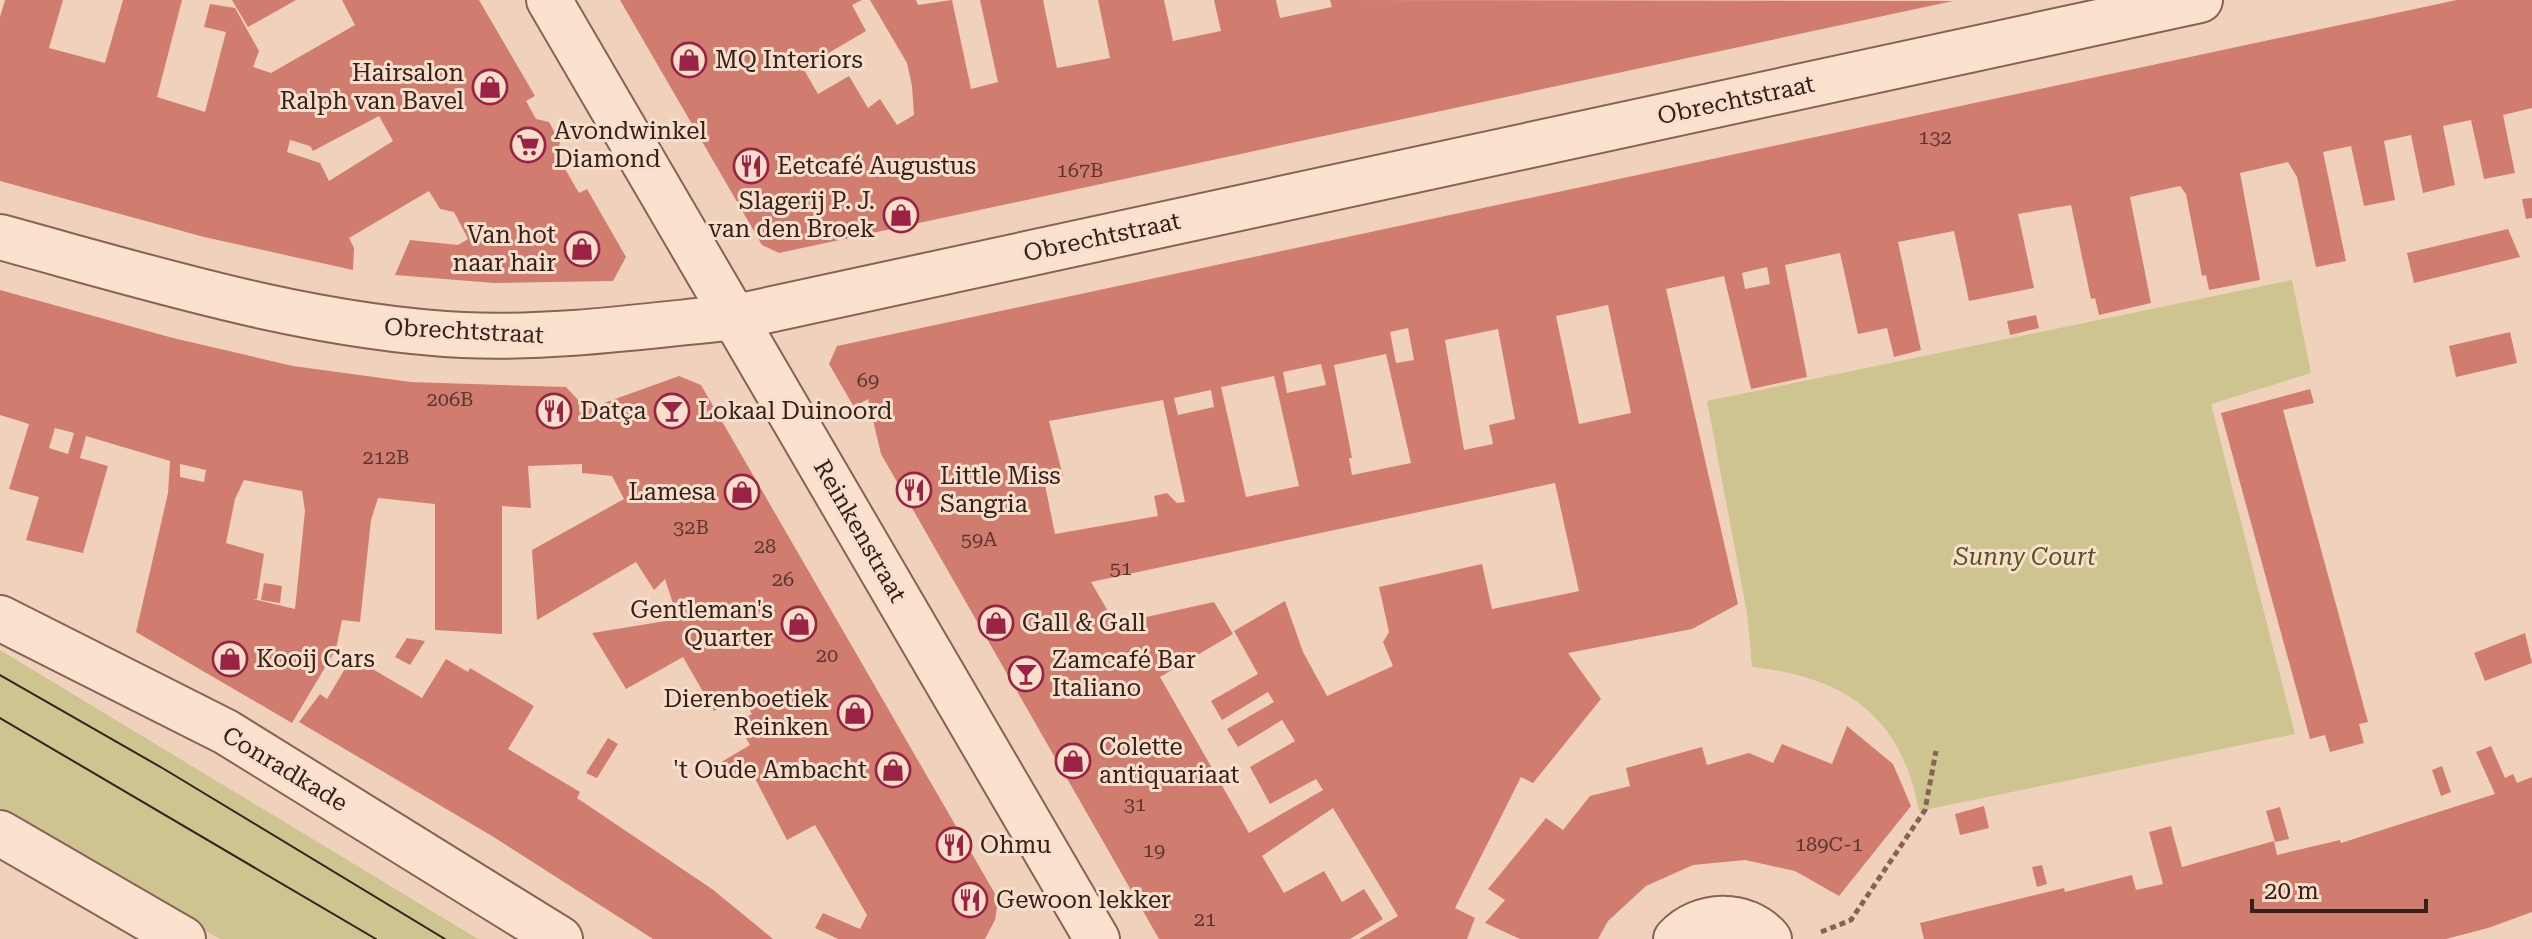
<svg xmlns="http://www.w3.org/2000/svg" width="2532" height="939" viewBox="0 0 2532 939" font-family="'Roboto Serif',serif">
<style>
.green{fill:#cec490}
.building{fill:#d07d6f;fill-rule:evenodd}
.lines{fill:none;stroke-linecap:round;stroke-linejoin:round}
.street-casing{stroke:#886255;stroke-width:48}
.path{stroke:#886255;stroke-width:5;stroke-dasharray:6 4;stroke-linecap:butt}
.street{stroke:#fbe2cf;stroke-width:44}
.tram{stroke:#36201a;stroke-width:2}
.labels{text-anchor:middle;stroke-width:6;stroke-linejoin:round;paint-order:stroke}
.number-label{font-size:20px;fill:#5c372f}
.poi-label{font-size:24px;fill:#36201a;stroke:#f7dfcc;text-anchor:start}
.street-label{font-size:24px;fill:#36201a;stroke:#f7dfcc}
.park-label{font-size:24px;font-style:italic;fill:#545320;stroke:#f7dfcc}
</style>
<rect width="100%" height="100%" fill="#f0d2bc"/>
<path class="green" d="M2292,280L2311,373L2211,404L2295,734L1919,811C1902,716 1845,677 1752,667L1747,613L1707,401Z
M0,650L478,939H220L0,812Z"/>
<path class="building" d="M5,0H63L49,48L105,63L123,0H182L157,97L205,112L226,32L204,27L210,4L235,8L259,51L253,67L271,73L355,25L342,0H479L535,96L526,101L536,119L549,122L560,142L557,155L579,193L587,189L626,257L613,281L494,283L395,275L410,240L458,245L468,239L454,212L440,209L429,191L349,238L354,248L353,270L204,237L0,181V17ZM379,116L393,141L329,181L320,163L287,152L290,140L310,146L313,151Z
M232,0H296L248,27Z
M620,0H862L852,5L866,31L803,68L818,94L849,76L868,108L880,99L897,125L914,115L912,86L907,63L870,0H916L918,5L952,0L971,89L998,82L980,0H1043L1057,68L1110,58L1098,0H1164L1173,41L1221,31L1214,0H1276L1280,18L1332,7L1330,0L1953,1L779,253L762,245Z
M2457,0H2532V108L2503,115L2515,173L2484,179L2471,120L2443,126L2455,185L2423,193L2411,135L2384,141L2395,200L2364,206L2351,146L2323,152L2346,261L2316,267L2297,177L2288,162L2240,173L2260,280L2209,290L2206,275L2202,276L2186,194L2180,186L2157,191L2130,197L2151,303L2099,315L2095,298L2091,299L2071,205L2018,214L2034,288L1969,301L1954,231L1898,242L1921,350L1894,357L1887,328L1858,334L1840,253L1785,265L1807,377L1751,389L1724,276L1666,289L1738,604L1692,629L1568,653L1601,699L1533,783L1521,777L1455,908L1475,918L1467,939H1359L1398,916L1333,808L1262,856L1284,893L1324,871L1342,902L1364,889L1383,919L1350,939H1159L881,454L868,399L854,407L829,364L837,346ZM1767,267L1770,284L1745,289L1742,273ZM1608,305L1631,413L1579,424L1556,316ZM1408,328L1414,360L1396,363L1390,332ZM1498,329L1515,419L1489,425L1493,444L1464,450L1445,340ZM1386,354L1411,463L1352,475L1349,458H1352L1334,365ZM1321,364L1326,385L1287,393L1283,372ZM1274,376L1299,486L1246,497L1221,387ZM1211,390L1214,407L1178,415L1174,398ZM1163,400L1185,502L1177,503L1167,493L1154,496L1158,516L1055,534L1044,480L1063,476L1049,421ZM1555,483L1579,591L1492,609L1482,564L1379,587L1389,632L1383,642L1393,666L1327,696L1303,652L1285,601L1234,631L1258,674L1211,701L1222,720L1268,692L1274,702L1227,729L1238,747L1282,720L1295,741L1250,767L1270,804L1316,779L1323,790L1249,833L1160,677L1233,634L1214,602L1146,617L1120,632L1091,582Z
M2532,198V218L2526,219L2522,199Z
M2508,229L2520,257L2414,283L2407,253Z
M0,290L173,338L293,366L411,382L566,387L579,401V412L679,376L701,385L994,892L998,901L995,920L985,939H838L815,928L823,913L860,929L867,915L815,825L787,840L750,769L728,780L718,764L750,745L737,722L752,714L739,690L720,701L723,706L714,711L683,657L626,689L592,633L678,619L665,579L654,590L636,562L537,620L532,550L624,499L612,476L582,473V464L528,466L531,508L502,506V634L435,630V504L378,498L371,520L360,622L342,620L336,649L292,723L136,632L168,493L170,461L86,436L80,458L108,466L83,553L26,540L39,497L9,489L29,424L0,415ZM55,428L74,433L68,454L49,448ZM180,464L206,470L204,482L180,477ZM244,480L302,491L305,511L295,609L253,599H257L264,554L226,543L235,499Z
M2036,315L2039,328L2010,335L2007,321Z
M2510,332L2517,363L2456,377L2449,346Z
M2310,389L2314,403L2283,410L2368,722L2359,724L2364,743L2330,752L2325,735L2310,739L2221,413Z
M264,583L282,586L280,603L261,600Z
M2525,633L2532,663L2485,681L2474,653Z
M407,638L425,641L410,665L395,657Z
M352,657L422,698L446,659L468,672L470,668L534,706L508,749L580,792L577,798L712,889L773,939H653L492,836L299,722L320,694L327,699Z
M1847,726L1893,764L1911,806L1839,896L1795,871L1745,860L1693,865L1646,886L1608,921L1598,939H1520L1485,923L1505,900L1488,889L1546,818L1563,830L1590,796L1630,786L1626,768L1702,747L1707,765L1749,753L1773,763L1782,744L1832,764Z
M608,738L618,744L597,778L586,773Z
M2491,746L2505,778L2513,774L2517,783L2532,777V912L2488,928L2446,939H1924L1920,923L2064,888L2065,892L2132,875L2136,890L2163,884L2149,832L2171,826L2182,867L2274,841L2277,855L2340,840L2341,843L2495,794L2476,752Z
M2442,766L2451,792L2441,796L2432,770Z
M1984,806L1989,828L1960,835L1955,814Z
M2280,807L2289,839L2275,842L2266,811Z
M2042,865L2047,884L2037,887L2032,867Z"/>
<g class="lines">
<g class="street-casing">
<path id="street" d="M549,0L1097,939
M0,237C151,278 306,327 463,335C555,339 645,326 736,317L2200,0
M0,618L226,732L560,939
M0,833L183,939
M1676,939C1700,913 1745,911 1769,939"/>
</g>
<path class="path" d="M1821,932L1851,920L1925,810L1936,751"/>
<use href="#street" class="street"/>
<path class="tram" d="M0,675L164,769L445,939
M0,718L376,939"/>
</g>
<defs>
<g id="shop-ring" transform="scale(1.8)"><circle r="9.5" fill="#f7dfcc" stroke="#9a2244" stroke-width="1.5"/><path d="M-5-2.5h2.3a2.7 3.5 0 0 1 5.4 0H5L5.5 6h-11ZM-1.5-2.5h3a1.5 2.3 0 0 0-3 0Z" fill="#9a2244"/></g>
<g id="supermarket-ring" transform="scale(1.8)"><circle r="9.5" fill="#f7dfcc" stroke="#9a2244" stroke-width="1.5"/><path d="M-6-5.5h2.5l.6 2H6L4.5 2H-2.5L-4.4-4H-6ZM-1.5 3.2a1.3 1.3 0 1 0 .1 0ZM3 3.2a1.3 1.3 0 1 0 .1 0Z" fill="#9a2244"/></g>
<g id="restaurant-ring" transform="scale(1.8)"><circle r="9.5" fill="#f7dfcc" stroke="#9a2244" stroke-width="1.5"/><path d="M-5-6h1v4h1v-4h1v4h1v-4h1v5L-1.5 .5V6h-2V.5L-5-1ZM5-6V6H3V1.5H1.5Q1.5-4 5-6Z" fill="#9a2244"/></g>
<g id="bar-ring" transform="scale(1.8)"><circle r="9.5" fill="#f7dfcc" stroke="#9a2244" stroke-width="1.5"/><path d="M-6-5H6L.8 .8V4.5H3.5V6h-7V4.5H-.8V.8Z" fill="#9a2244"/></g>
</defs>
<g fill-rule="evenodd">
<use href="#shop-ring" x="689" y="60"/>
<use href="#shop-ring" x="490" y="87"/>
<use href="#supermarket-ring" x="528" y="145"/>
<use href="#restaurant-ring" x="751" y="166"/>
<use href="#shop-ring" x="901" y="215"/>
<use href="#shop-ring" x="582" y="249"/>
<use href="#restaurant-ring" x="554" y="411"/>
<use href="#bar-ring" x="672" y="411"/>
<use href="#restaurant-ring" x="914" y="490"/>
<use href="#shop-ring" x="742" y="492"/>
<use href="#shop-ring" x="996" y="623"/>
<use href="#shop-ring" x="799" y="624"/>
<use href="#shop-ring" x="230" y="659"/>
<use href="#bar-ring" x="1026" y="674"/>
<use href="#shop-ring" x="855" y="713"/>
<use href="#shop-ring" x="1073" y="761"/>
<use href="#shop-ring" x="893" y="770"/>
<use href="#restaurant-ring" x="954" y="845"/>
<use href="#restaurant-ring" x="970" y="900"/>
</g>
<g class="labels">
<g class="number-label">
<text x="1935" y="144">132</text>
<text x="1080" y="177">167B</text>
<text x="868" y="387">69</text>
<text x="450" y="406">206B</text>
<text x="386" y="464">212B</text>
<text x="691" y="534">32B</text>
<text x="979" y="546">59A</text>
<text x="765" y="553">28</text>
<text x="1121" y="575">51</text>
<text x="783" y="586">26</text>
<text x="827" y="662">20</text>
<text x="1135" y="811">31</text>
<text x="1829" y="851">189C-1</text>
<text x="1154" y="857">19</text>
<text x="1205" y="926">21</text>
</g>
<g class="poi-label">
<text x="715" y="68">MQ Interiors</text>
<text x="464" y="81" text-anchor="end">Hairsalon<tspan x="464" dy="28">Ralph van Bavel</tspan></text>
<text x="554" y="139">Avondwinkel<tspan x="554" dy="28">Diamond</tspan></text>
<text x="777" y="174">Eetcafé Augustus</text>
<text x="875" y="209" text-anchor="end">Slagerij P. J.<tspan x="875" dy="28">van den Broek</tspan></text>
<text x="556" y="243" text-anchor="end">Van hot<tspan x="556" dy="28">naar hair</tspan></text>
<text x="580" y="419">Datça</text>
<text x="698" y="419">Lokaal Duinoord</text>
<text x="940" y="484">Little Miss<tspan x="940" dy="28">Sangria</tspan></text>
<text x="716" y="500" text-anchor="end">Lamesa</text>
<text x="773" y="618" text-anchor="end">Gentleman's<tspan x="773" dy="28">Quarter</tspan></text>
<text x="1022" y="631">Gall &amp; Gall</text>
<text x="256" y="667">Kooij Cars</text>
<text x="1052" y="668">Zamcafé Bar<tspan x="1052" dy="28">Italiano</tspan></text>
<text x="829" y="707" text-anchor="end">Dierenboetiek<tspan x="829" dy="28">Reinken</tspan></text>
<text x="1099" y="755">Colette<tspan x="1099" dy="28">antiquariaat</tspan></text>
<text x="867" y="778" text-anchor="end">'t Oude Ambacht</text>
<text x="980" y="853">Ohmu</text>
<text x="996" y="908">Gewoon lekker</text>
</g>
<g class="street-label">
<text transform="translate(1736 100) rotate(-12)" y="8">Obrechtstraat</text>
<text transform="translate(1102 237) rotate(-12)" y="8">Obrechtstraat</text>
<text transform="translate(464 331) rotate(3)" y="8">Obrechtstraat</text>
<text transform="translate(860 531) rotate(60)" y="8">Reinkenstraat</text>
<text transform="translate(285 769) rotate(31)" y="8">Conradkade</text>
</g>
<g class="park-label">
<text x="2025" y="565">Sunny Court</text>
</g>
</g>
<path d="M2252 899v12h174v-12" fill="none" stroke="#36201a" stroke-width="4"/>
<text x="2264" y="899" font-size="24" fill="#36201a" stroke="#f7dfcc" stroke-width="6" paint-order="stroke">20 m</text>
</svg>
